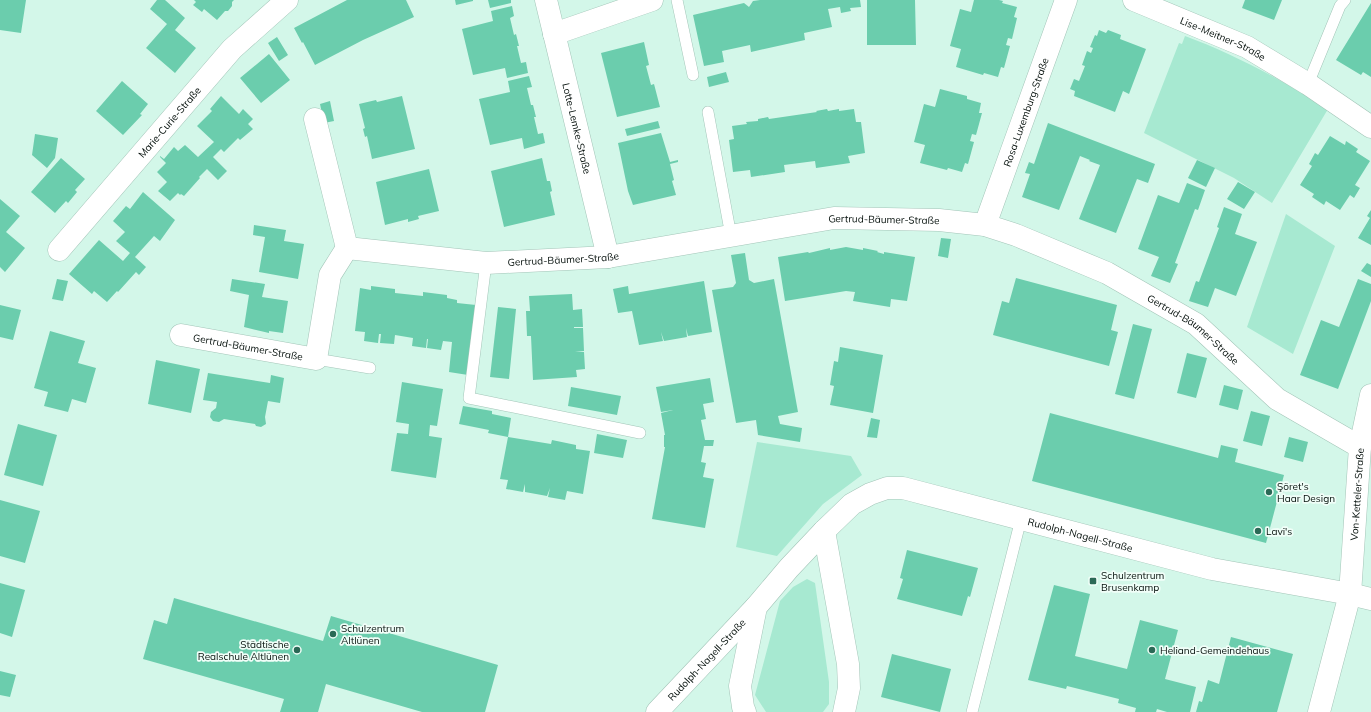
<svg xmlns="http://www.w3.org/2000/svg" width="1371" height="712" viewBox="0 0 1371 712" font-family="Mulish,sans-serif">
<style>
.green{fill:#a7e9d1}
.building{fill:#6bcdad}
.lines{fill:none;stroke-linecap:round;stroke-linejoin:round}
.lane-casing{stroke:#a3c5b8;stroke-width:12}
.street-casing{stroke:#a3c5b8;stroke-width:23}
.lane{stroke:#fff;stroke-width:11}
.street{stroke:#fff;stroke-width:22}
.poi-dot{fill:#2a6956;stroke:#f0fef8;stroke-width:1.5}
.labels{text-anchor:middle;stroke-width:3.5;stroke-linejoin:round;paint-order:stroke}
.street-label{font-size:10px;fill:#030e0a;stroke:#f0fef8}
.poi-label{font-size:10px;fill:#030e0a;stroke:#f0fef8;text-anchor:start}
</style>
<rect width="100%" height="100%" fill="#d3f7e9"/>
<path class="green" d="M1185,36C1234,54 1284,81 1328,109L1272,203L1234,178L1144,133L1179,43L1182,44Z
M1286,214L1335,246L1293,354L1247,327Z
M757,442L851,456L862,475L823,504L777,556L736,547Z
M807,579L815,583L829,682V704L823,712H766L755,695L780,601L793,587Z"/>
<path class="building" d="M0,0H26L21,33L0,30Z
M157,0H165L185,18L175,30L196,48L175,73L146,48L167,24L150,9Z
M194,0H234L232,2V6L228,11H225L217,20L204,9L202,12L193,5L196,2Z
M347,0H406L414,17L363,40L315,65L303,42L302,43L294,28Z
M455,0H473V1L456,5Z
M488,0H511V3L490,8Z
M760,0H860L861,7L850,8L851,11L841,13L840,7L828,9L832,27L804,33L805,40L751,52L750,45L722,51L724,62L704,66L693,15L744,3L749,7L753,1Z
M867,0H915L916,45H867Z
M974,0H999L1003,1L1002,3L1017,7L1014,17L1017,18L1012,39L1008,38L1006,45L1010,46L1004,68L1001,67L998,77L984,73L983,75L956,67L961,49L950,46L960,9L971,12Z
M1245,0H1282L1274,20L1242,8Z
M1371,3V77L1363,72L1361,75L1336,60Z
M512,6L514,16L510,18L514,35L516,34L519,46H517L521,63L526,62L528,73L507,78L505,68L473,75L462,29L493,21L491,11Z
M1099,30L1106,33L1108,30L1121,35L1120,39L1146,49L1129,94L1123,91L1115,112L1074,96L1075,91L1070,89L1074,79L1079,81L1085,66L1082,65L1087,51L1091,53L1093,48L1090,47L1095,35L1097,36Z
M277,37L288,55L279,61L268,43Z
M644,42L649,65L646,66L651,85L654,84L660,107L617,117L601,53Z
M269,54L290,80L261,103L240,78Z
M726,72L729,82L709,87L707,77Z
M529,76L532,87L527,88L531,105H533L536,117H534L538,134L543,133L545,143L524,149L522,138L490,145L479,99L510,92L508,81Z
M122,81L148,104L140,114L142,115L123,135L96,111Z
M940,89L967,96V99L981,103L979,113H982L976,135L972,134L970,141L974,142L968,164L965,163L962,172L948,168L947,170L920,163L925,145L914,142L924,104L935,107Z
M221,96L239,114L243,109L253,119L248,124L253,129L240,140L238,138L224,152L221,149L213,157L227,171L218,180L207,169L199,177L200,178L184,196L181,194L180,195L178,193L170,201L158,191L167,182L157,172L166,163L160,157V156L164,159L174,147L178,151L185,145L198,157L214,142L197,126L212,111L210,109Z
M402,96L415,149L372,159L367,136L365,137L363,129L365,128L359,104L376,100L377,102Z
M330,101L334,121L324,123L320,104Z
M827,109L828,111L839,109V111L854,109L856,122H861L865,153L848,156L850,163L816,168L815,161L784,165L785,172L751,177L750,170L733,172L729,140L734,139L732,126L747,124L746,122L758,121V119L768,117L769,119L817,112L816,111Z
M658,121L660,128L627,136L625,129Z
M1048,123L1155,164L1148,183L1137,179L1116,233L1079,219L1100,165L1089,161L1090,160L1080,156L1059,210L1022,197L1030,174L1025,173L1029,162L1034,164Z
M661,133L670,162L678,160V162L670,164L674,180L672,181L676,195L633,205L628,191L618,143Z
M35,134L58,138L55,158L47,168L32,155Z
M1330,136L1345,145L1346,141L1358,149L1356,152L1370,161L1355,185L1360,188L1354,198L1350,195L1340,210L1326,201L1324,205L1312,197L1314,194L1300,185L1312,166L1309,164L1315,153L1318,155Z
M61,158L85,179L75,190L77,192L68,203L66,201L55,213L31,192Z
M542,158L547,181H550L552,191L550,192L555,215L504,227L491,171Z
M1197,160L1215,168L1206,187L1188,178Z
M429,169L439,211L418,216L419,219L408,222V219L385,225L376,182Z
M1238,182L1255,192L1244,209L1227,199Z
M1187,183L1205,190L1198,210L1195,209L1175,263L1178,264L1170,283L1151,276L1159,257L1138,249L1158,195L1179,203Z
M143,192L175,220L160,241L154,236L135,257L146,267L139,275L136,272L118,292L117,291L107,302L94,291L92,294L69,274L99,240L123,261L130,253L116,241L125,232L113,221L126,206L130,209Z
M0,199L20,216L6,232L25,248L5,272L0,267Z
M1224,207L1242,214L1235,234L1257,242L1236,296L1215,288L1208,307L1189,301L1196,281L1199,282L1219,228L1217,227Z
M1371,210V245L1358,238L1370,218L1367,216Z
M254,225L286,230L284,241L304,244L298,279L259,272L265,237L253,235Z
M941,238L951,239L948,258L938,256Z
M846,247L863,250V248L878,251L877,252L884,254V252L915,257L907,301L891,299L890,307L853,301L855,292L846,291L785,301L778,257L808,252L809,253L830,248V250Z
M745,253L749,280L754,283L774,279L798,412L778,416L780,424L802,428L800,442L758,435L756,420L736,423L712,290L733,287L736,283L731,255Z
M1367,263L1371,265V277L1361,271Z
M1016,278L1117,305L1111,330L1118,332L1109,366L993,335L1002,301L1009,303Z
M57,279L68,281L63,301L52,299Z
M232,279L265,284L262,297L288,301L283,333L269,331V333L244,327L249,295L230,291Z
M1358,279L1371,284V301L1338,389L1300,375L1321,320L1339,327Z
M704,281L712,332L688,336L686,328L687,337L664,341L661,332L663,341L639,345L632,311L618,313L613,289L628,286L629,294Z
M371,286L395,289V293L423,296V292L447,295V298L457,300V303L476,305L468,375L449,372L452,342L443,341L441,350L427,348L428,339H427L426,348L412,346L413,338L395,335L394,344L380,343L381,334H379L378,343L364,341L365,332L355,331L360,288L371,290Z
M572,294L573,310L582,309L583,327H574V328H583L584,351L575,352H584L585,369L576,370L577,377L533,380L531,336H527L526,311H530L529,296Z
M0,305L21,310L13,340L0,337Z
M498,307L516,309L509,379L490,377Z
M1133,324L1152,329L1134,399L1115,394Z
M50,331L85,341L78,363L96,368L86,403L72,399L68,412L44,406L48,392L34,388Z
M840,347L883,355L873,413L830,405L834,386L830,385L834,361L838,362Z
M1187,353L1207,358L1196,398L1177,393Z
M156,360L200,369L191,413L148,404Z
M208,373L270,383L271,375L284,378L280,403L268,401L265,417L266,424L261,427L256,426L255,424L224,419L219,422L213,421L210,417L211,412L216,408L217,402L203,400Z
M710,378L714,402L703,404L706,419L701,420L705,440H714L713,446H704L701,462L706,463L703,477L714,479L705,528L652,519L665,447H664V435H665L661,413L673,410L661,412L656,387Z
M402,382L443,389L437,426L430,425L429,436L442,438L436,478L391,471L397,433L408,434L409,424L396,422Z
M1224,385L1243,390L1238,410L1219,405Z
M571,387L621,396L617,415L568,406Z
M463,406L492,411V414L511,418L508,437L551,444L552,440L576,445V449L590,451L583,494L567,491L565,500L548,497L550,488L547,496L525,492V484L523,492L506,489L508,480L500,479L508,437L488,433L489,430L459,424Z
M1251,411L1270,416L1262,446L1243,441Z
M1050,413L1218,458L1221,445L1238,449L1235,462L1284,475L1266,543L1032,481Z
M871,418L880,420L877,438L867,437Z
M18,424L57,435L43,486L4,475Z
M597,434L627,440L623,458L594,453Z
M1289,437L1308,442L1303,462L1284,457Z
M0,500L40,511L25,563L0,556Z
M907,550L978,568L970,597L968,596L962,616L897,599L903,579L900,578Z
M0,583L25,590L12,637L0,633Z
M1054,585L1090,594L1075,656L1127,669L1140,620L1178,630L1165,679L1196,687L1190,712H1167L1157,709L1156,712H1135L1136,708L1118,703L1119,699L1067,686L1066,689L1028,680Z
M174,598L323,641L331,616L498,665L485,712H422L326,684L318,712H280L284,699L143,659L154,620L167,624Z
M1231,637L1293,654L1277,712H1196L1199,701L1202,702L1208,680L1219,684Z
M892,654L951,669L940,712L881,697Z
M0,671L16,675L10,697L0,695Z"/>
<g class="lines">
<g class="lane-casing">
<path id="lane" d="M677,0L693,75
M1308,84L1340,6L1345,0
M708,112L731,236
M486,263L469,398L640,433
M316,359L370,368
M972,712L1021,519"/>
</g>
<g class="street-casing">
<g id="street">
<path id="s1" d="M546,0L608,257"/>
<path id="s2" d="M1134,0L1247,47L1308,84L1371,127"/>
<path d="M554,34L652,0"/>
<path id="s3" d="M315,119L347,248L486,263L608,257L834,218L939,220L985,225L1016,235L1107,273L1196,324L1277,399L1360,447"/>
<path id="s4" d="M985,225L1066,0"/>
<path id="s5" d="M59,250L232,49L287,0"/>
<path id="s6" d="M181,335L316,359L330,275L347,248"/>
<path d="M824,531L848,664L849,688L844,712"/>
<path id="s7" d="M657,712L756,607"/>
<path id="s8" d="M745,712L743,707L740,686L756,607L789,568L824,531L852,504L870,494L887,488H903L1212,569L1350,594L1371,599"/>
<path id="s9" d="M1319,712L1350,594L1360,447L1371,395"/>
</g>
</g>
<use href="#lane" class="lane"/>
<use href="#street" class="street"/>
</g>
<g class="poi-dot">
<circle cx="1269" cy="492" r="4"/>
<circle cx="1258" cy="531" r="4"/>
<rect x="1089" y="577" width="8" height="8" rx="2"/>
<circle cx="333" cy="634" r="4"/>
<circle cx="297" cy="650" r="4"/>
<circle cx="1152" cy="650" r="4"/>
</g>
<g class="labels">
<g class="street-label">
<text dy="4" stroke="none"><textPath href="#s2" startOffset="97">Lise-Meitner-Straße</textPath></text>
<text dy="4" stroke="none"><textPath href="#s4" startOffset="120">Rosa-Luxemburg-Straße</textPath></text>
<text dy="4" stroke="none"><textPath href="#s5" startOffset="169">Marie-Curie-Straße</textPath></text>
<text dy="4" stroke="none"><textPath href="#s1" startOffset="132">Lotte-Lemke-Straße</textPath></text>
<text dy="4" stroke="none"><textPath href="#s3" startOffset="674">Gertrud-Bäumer-Straße</textPath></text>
<text dy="4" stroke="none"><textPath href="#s3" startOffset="350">Gertrud-Bäumer-Straße</textPath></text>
<text dy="4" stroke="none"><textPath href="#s3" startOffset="1010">Gertrud-Bäumer-Straße</textPath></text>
<text dy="4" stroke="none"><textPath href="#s6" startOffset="68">Gertrud-Bäumer-Straße</textPath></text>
<text dy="4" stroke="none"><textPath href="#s9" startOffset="222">Von-Ketteler-Straße</textPath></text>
<text dy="4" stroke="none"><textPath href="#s8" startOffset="486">Rudolph-Nagell-Straße</textPath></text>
<text dy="4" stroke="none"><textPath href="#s7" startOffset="72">Rudolph-Nagell-Straße</textPath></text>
</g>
<g class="poi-label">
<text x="1277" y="490">Şöret's<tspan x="1277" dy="12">Haar Design</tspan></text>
<text x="1266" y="535">Lavi's</text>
<text x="1101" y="579">Schulzentrum<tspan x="1101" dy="12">Brusenkamp</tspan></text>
<text x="341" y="632">Schulzentrum<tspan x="341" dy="12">Altlünen</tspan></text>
<text x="289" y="648" text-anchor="end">Städtische<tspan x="289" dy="12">Realschule Altlünen</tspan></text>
<text x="1160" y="654">Heliand-Gemeindehaus</text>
</g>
</g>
</svg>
